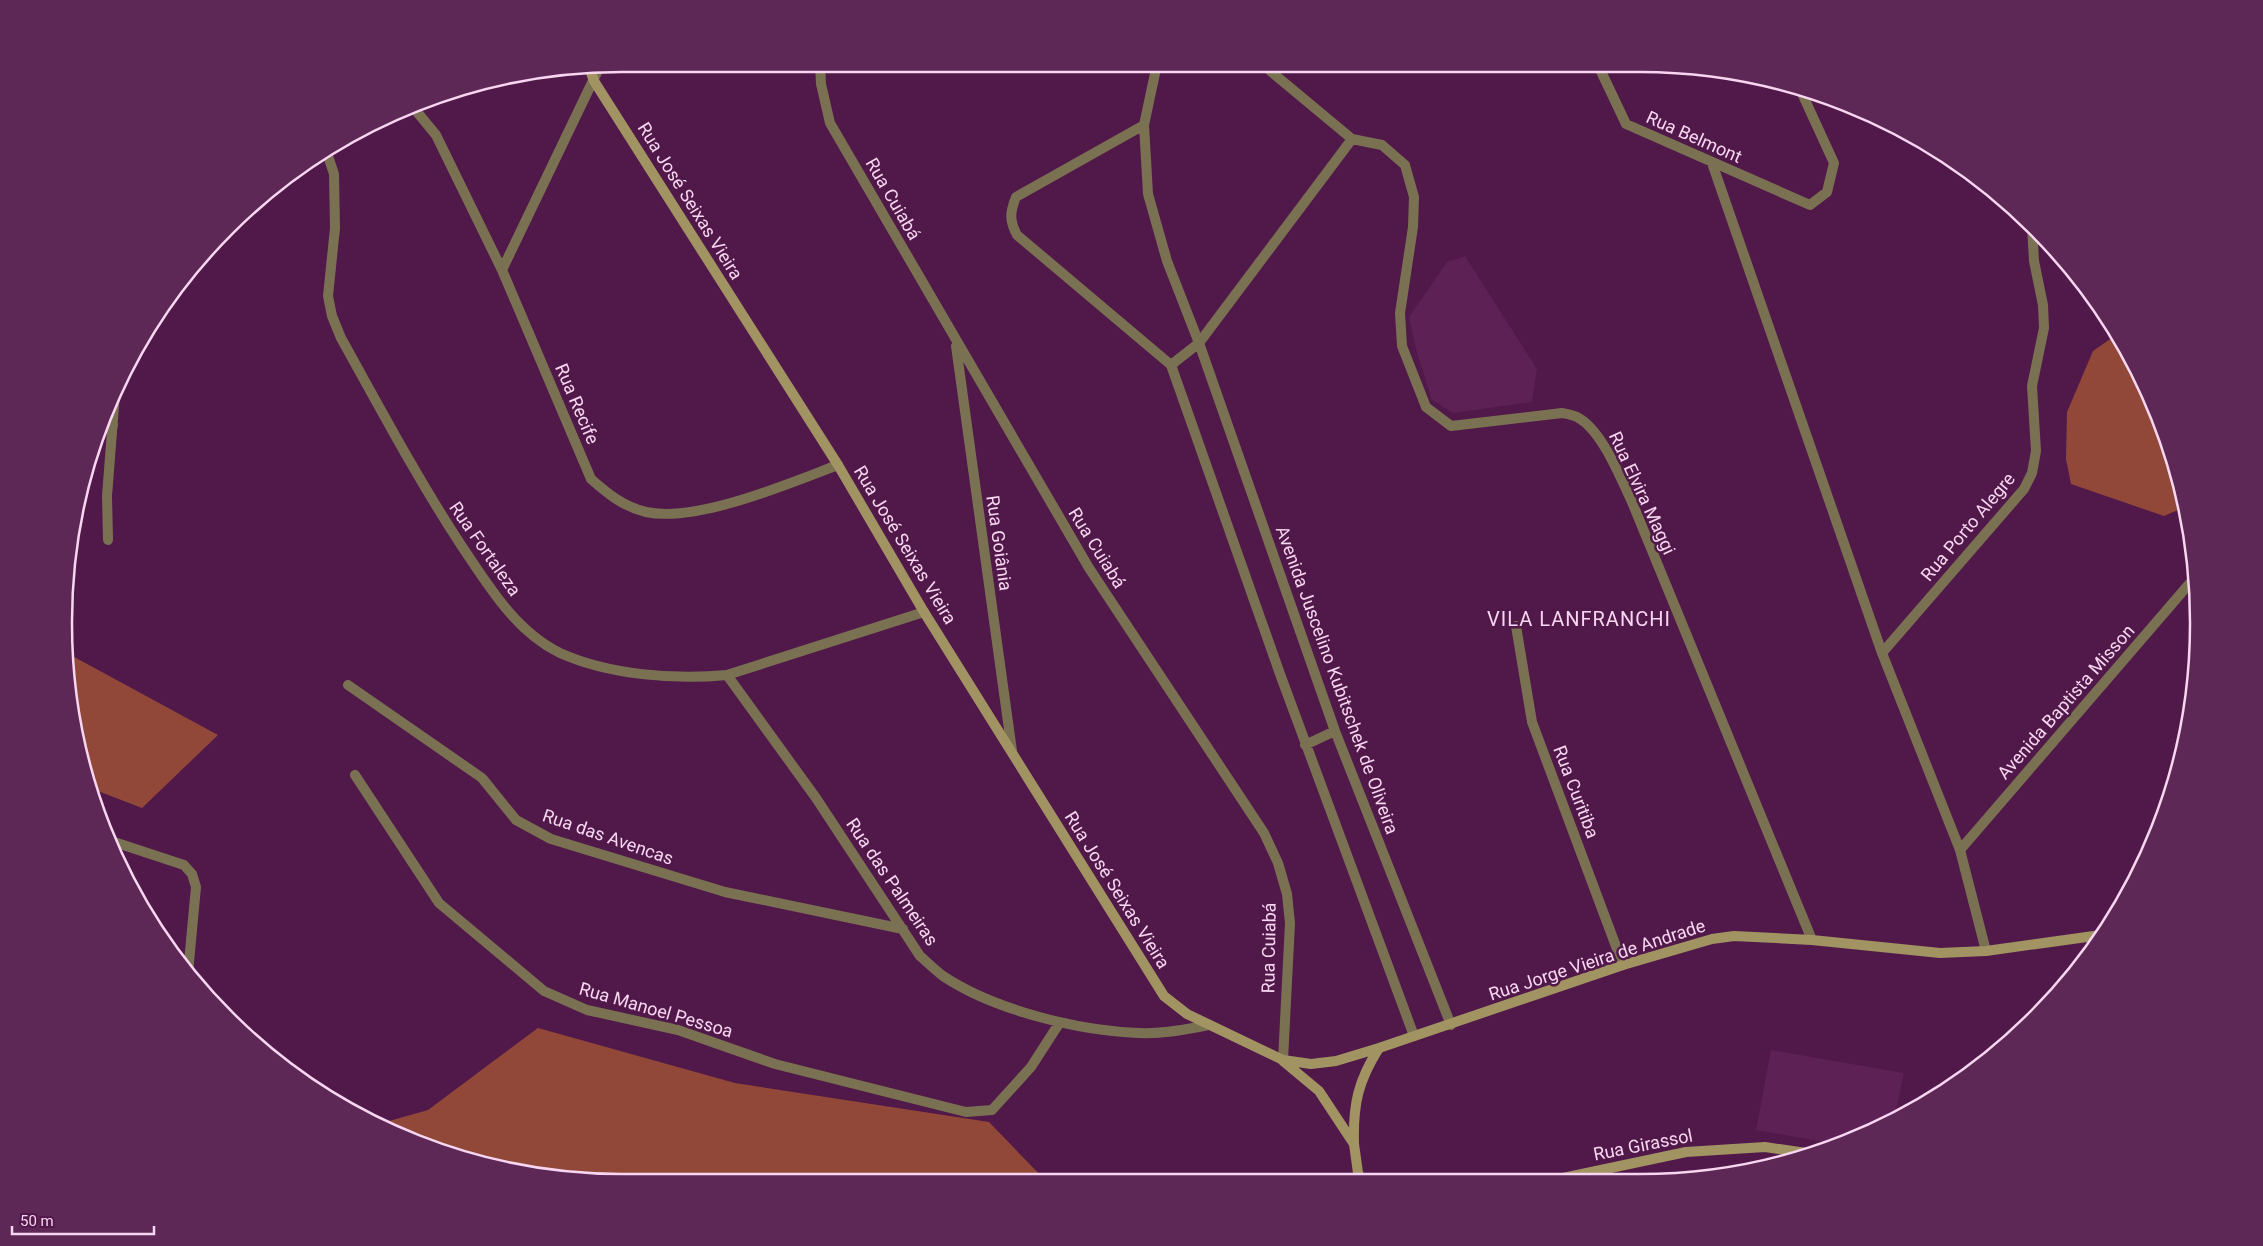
<svg xmlns="http://www.w3.org/2000/svg" width="2263" height="1246" viewBox="0 0 2263 1246" font-family="Roboto,sans-serif">
<style>
.built{fill:#5d2155}
.forest{fill:#914839}
.lines{fill:none;stroke-linecap:round;stroke-linejoin:round}
.lane{stroke:#7a7152;stroke-width:10}
.street{stroke:#7a7152;stroke-width:10}
.secondary{stroke:#a29362;stroke-width:10}
.labels{text-anchor:middle;stroke-width:5;stroke-linejoin:round;paint-order:stroke}
.street-label{font-size:18px;fill:#f8d6f1;stroke:#501949}
.quarter-label{font-size:20px;letter-spacing:1px;fill:#f8d6f1;stroke:#501949}
.rim{fill:none;stroke:#f8d6f1;stroke-width:2.5}
</style>
<rect width="100%" height="100%" fill="#501949"/>
<path class="built" d="M1465,256L1537,369L1532,402L1453,413L1432,400L1417,353L1409,317L1447,262Z
M1771,1050L1904,1073L1895,1116L1837,1144L1756,1130Z"/>
<path class="forest" d="M2116,335L2141,375L2180,478L2185,507L2164,516L2071,484L2066,459L2067,412L2093,351Z
M65,652L218,735L142,808L90,788L83,767Z
M538,1028L735,1083L989,1122L1045,1180L587,1181L478,1163L382,1123L428,1110Z"/>
<g class="lines">
<path class="lane" d="M101,424L113,425"/>
<path class="street" d="M820,64L821,84L830,123L1089,568L1264,833L1278,863L1287,894L1290,923L1283,1060
M1157,64L1144,125L1148,194L1167,261L1199,343L1335,731L1451,1025
M1262,64L1352,139L1382,145L1405,165L1414,197L1413,227L1400,313L1402,346L1426,407L1451,426L1562,413C1567,414 1573,415 1577,417C1602,430 1620,477 1632,502L1812,940
M1598,65L1626,124L1810,205L1827,192L1834,163L1800,89
M413,107L436,135L502,270L591,479C608,494 624,507 646,512C697,523 790,483 838,465
M1144,125L1016,197C1010,212 1009,220 1017,235L1171,365L1280,674L1414,1036
M326,150L334,174L335,228L328,296L332,316L341,338C380,408 417,478 461,545C488,585 515,631 560,653C609,675 675,680 727,675L924,612
M1712,163L1882,653L1960,850L1986,951
M502,270L600,66
M956,346L1012,751
M1171,365L1199,343L1352,139
M108,540L107,496L115,393
M1516,626L1532,722L1623,965
M1882,653L2024,489L2032,473L2036,451L2032,386L2044,328L2043,305L2034,261L2032,227
M727,675L816,798L920,956C927,962 935,970 943,976C994,1010 1079,1031 1139,1033C1162,1034 1185,1030 1208,1025
M348,685L482,778L516,820L551,839L725,892L903,929
M1305,745L1335,731
M355,775L439,903L544,991L587,1010L678,1030L775,1064L966,1112L992,1110L1031,1067L1060,1022
M108,840L184,865L192,874L196,887L188,973
M1960,850L2196,576"/>
<path class="secondary" d="M589,67L594,81L838,465L924,612L1164,996L1187,1014L1283,1060L1311,1064L1336,1061L1379,1048L1623,965L1712,939L1734,936L1812,940L1940,953L1986,951L2101,935
M1283,1061L1319,1091L1354,1144L1358,1173L1361,1179
M1354,1143C1353,1104 1358,1081 1379,1048
M1563,1178L1686,1152L1765,1147L1813,1154"/>
</g>
<g class="labels">
<g class="street-label">
<text transform="translate(1694 137) rotate(24)" y="6">Rua Belmont</text>
<text transform="translate(893 199) rotate(60)" y="6">Rua Cuiabá</text>
<text transform="translate(690 201) rotate(58)" y="6">Rua José Seixas Vieira</text>
<text transform="translate(577 404) rotate(67)" y="6">Rua Recife</text>
<text transform="translate(1642 493) rotate(65)" y="6">Rua Elvira Maggi</text>
<text transform="translate(1968 527) rotate(-50)" y="6">Rua Porto Alegre</text>
<text transform="translate(999 543) rotate(82)" y="6">Rua Goiânia</text>
<text transform="translate(905 545) rotate(59)" y="6">Rua José Seixas Vieira</text>
<text transform="translate(1097 548) rotate(58)" y="6">Rua Cuiabá</text>
<text transform="translate(485 549) rotate(55)" y="6">Rua Fortaleza</text>
<text transform="translate(1337 680) rotate(70)" y="6">Avenida Juscelino Kubitschek de Oliveira</text>
<text transform="translate(2066 702) rotate(-49)" y="6">Avenida Baptista Misson</text>
<text transform="translate(1576 792) rotate(69)" y="6">Rua Curitiba</text>
<text transform="translate(608 837) rotate(19)" y="6">Rua das Avencas</text>
<text transform="translate(892 882) rotate(56)" y="6">Rua das Palmeiras</text>
<text transform="translate(1117 890) rotate(58)" y="6">Rua José Seixas Vieira</text>
<text transform="translate(1269 948) rotate(-89)" y="6">Rua Cuiabá</text>
<text transform="translate(1597 960) rotate(-18)" y="6">Rua Jorge Vieira de Andrade</text>
<text transform="translate(656 1010) rotate(16)" y="6">Rua Manoel Pessoa</text>
<text transform="translate(1643 1145) rotate(-11)" y="6">Rua Girassol</text>
</g>
<g class="quarter-label">
<text x="1579" y="626">VILA LANFRANCHI</text>
</g>
</g>
<path d="M0 0H2263V1246H0ZM622 72H1640A550 550 0 0 1 2190 622V624A550 550 0 0 1 1640 1174H622A550 550 0 0 1 72 624V622A550 550 0 0 1 622 72Z" fill="#5d2856" fill-rule="evenodd"/>
<path class="rim" d="M622 72H1640A550 550 0 0 1 2190 622V624A550 550 0 0 1 1640 1174H622A550 550 0 0 1 72 624V622A550 550 0 0 1 622 72Z"/>
<path d="M12 1226v8h142v-8" fill="none" stroke="#f8d6f1" stroke-width="2.5"/>
<text x="20" y="1226" font-size="15" fill="#f8d6f1" stroke="#501949" stroke-width="4" paint-order="stroke">50 m</text>
</svg>
